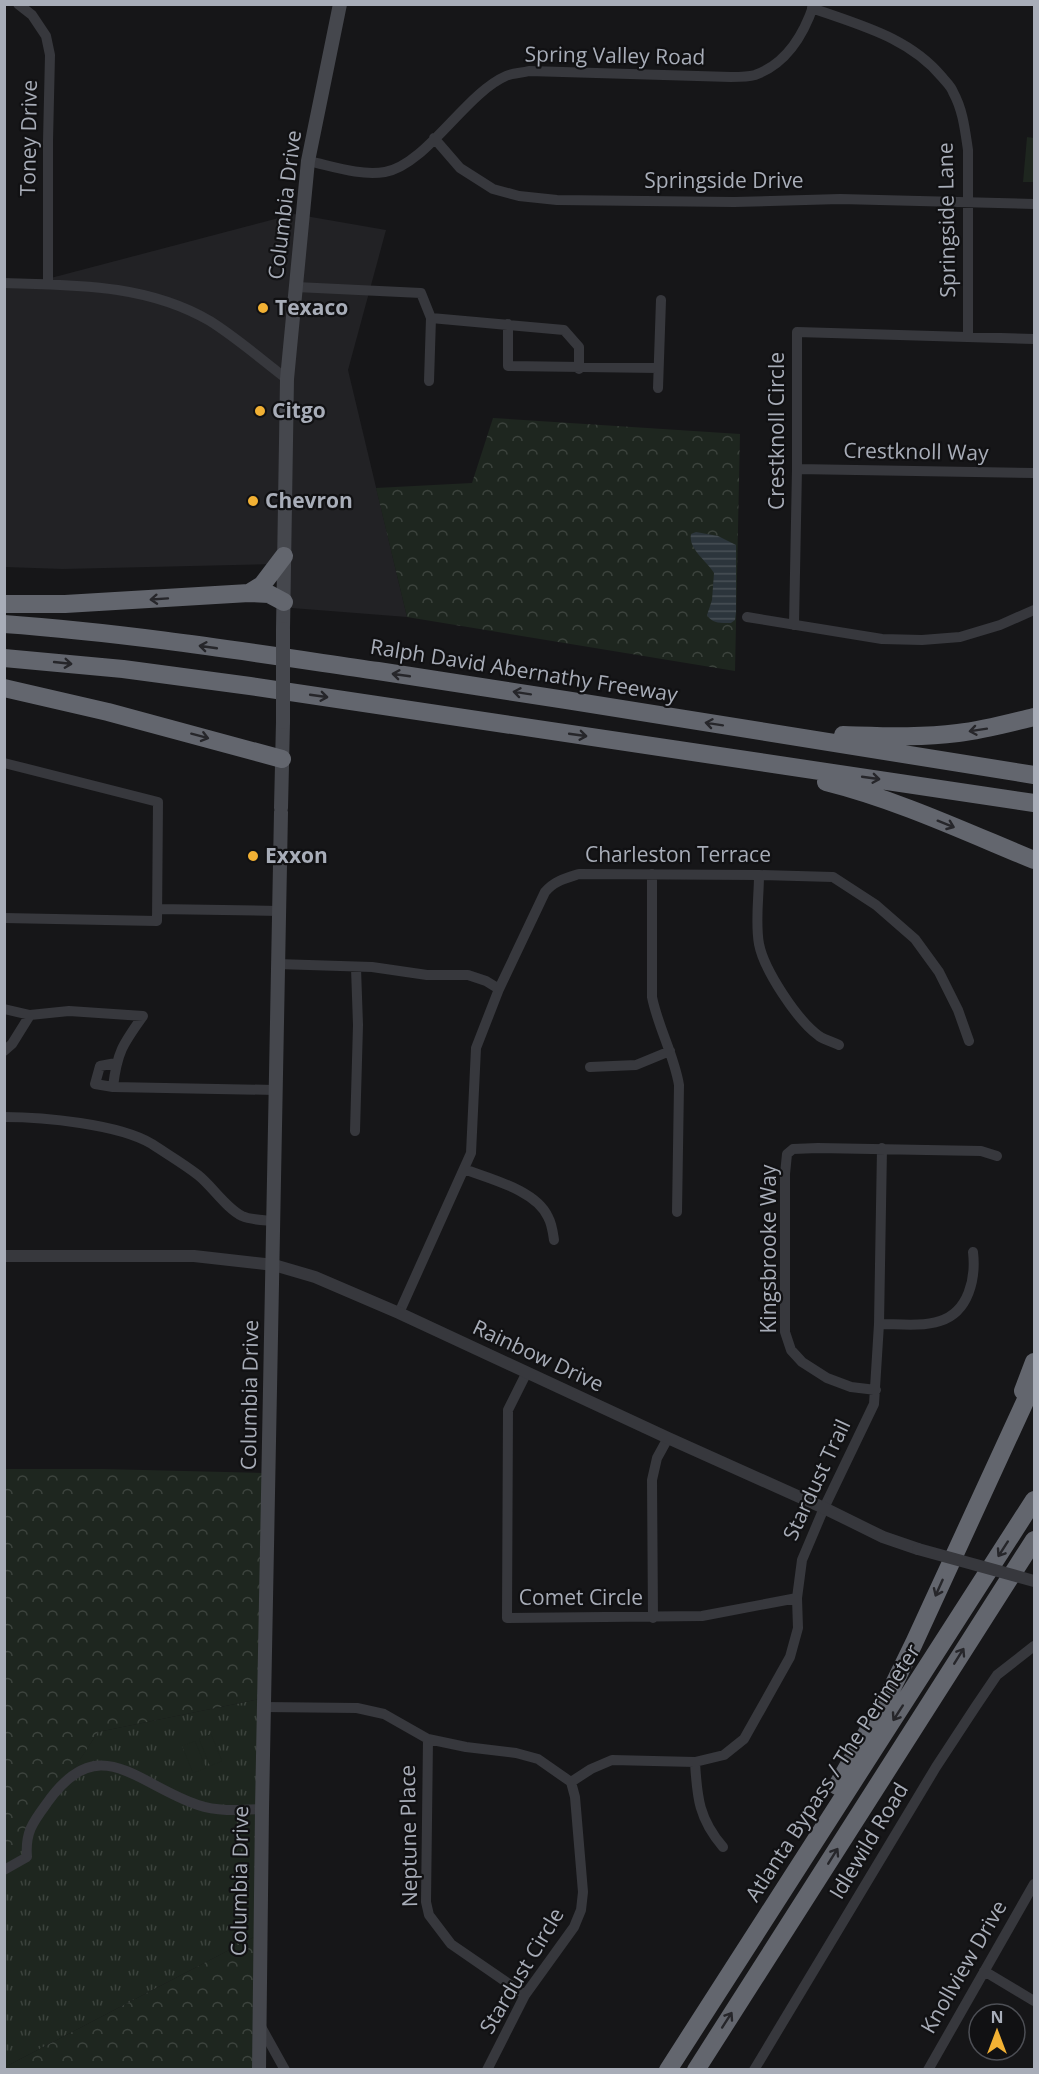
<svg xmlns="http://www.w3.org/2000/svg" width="1039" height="2074" viewBox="0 0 1039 2074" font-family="'Open Sans',sans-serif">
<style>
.built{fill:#222225}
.grass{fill:url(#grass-tufts)}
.forest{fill:url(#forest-crowns)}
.pitch{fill:#1e261f}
.water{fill:url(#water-rules)}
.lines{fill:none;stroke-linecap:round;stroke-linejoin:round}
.minor{stroke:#37383d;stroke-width:10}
.tertiary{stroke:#37383d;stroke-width:12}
.secondary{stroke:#45474d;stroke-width:14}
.motorway{stroke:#63666e;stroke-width:18}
.tertiary-bridge{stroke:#37383d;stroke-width:12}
.secondary-bridge{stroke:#45474d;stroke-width:14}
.oneway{stroke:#26262a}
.poi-dot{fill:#f2b134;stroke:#111113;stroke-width:2}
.labels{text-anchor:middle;stroke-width:4.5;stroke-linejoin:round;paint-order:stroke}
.street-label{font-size:21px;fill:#a8adb8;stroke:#111113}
.poi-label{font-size:21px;font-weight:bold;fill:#a8adb8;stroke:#111113;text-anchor:start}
</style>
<defs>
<pattern id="grass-tufts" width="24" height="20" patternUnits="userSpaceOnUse" patternTransform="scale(1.5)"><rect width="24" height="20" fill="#1e261f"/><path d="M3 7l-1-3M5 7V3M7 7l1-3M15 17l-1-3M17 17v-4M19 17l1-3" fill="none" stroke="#3c433d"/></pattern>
<pattern id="forest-crowns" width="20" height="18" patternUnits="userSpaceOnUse" patternTransform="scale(1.5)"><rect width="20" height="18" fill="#1e261f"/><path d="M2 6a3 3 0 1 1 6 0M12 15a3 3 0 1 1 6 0" fill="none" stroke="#3c433d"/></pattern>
<pattern id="water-rules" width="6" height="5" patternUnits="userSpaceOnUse" patternTransform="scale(1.5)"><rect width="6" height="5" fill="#2c353c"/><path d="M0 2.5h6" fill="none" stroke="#485056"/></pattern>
</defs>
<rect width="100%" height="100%" fill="#161618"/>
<path class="built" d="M294,214L386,230L348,370L407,617L279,607L277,564L63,569L5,567V279H47Z"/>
<path class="grass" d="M260,1699V1934L5,2067L4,1875L98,1732Z"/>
<path class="forest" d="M493,418L740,434L735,671L407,617L376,488L472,483Z
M4,1469H102L268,1473L260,1699L98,1732L5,1875Z
M260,1934L258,2069L5,2070V2067Z"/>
<path class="pitch" d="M1027,137L1034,138V182H1023Z
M211,1734L222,1761L210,1766L199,1739Z
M195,1741L206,1768L193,1773L182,1746Z"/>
<path class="water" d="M696,532L718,536L736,545V612L735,620L731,623C722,623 712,624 707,615L712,600L714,573C707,561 688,549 691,534Z"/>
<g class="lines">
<path class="minor" d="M18,4L32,15L46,36L50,55L48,141V284
M812,8C859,25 909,37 942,77C946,82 951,86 953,92C963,110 965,130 968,150V337
M434,138L460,168L493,189L519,196L557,200L734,202L840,199L1034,204
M308,161C332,166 359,176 385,172C426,165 466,93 506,76C513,73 522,73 529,71L731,77C739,77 748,77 755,75C786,64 804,34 814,4
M4,283C75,285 147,284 210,321C237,338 262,360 287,379
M296,287L421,293L431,318L429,381
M431,318L564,330L579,347V369
M508,324V366L658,368
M658,388L661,300
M797,469L1034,473
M747,617L882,639L922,640L960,637L1000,625L1034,610
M794,625L797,469V332L1034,339
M4,763L158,802L157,921L4,918
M652,874V997C658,1027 674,1055 679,1085L677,1212
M759,875C759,897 755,922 759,944C764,970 797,1020 819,1036C825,1040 833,1042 839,1045
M157,909L279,911
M277,964L372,967L427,975H468L486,981L499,989
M4,1009L30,1015L69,1011L143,1016C123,1044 117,1052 113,1087L275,1090
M4,1051L12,1044L30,1015
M590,1067L636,1065L670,1051
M113,1087L95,1084L100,1066L116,1063
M4,1117C43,1117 119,1124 152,1144C167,1154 184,1164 198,1175C212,1186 226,1208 242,1216C251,1220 262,1220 273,1221
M355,1131L358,1025L356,968
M464,1169C490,1179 536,1190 548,1217C552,1224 553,1233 554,1240
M399,1313L471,1153L476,1048L499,989L545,892C554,881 566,878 579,874L759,875L833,877L876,905L915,939L939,972L958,1010L969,1041
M879,1324C898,1324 922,1327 940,1321C969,1312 976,1278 973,1252
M527,1372L508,1410L507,1618L702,1616L797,1598
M876,1390L851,1387L827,1378L802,1362L791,1350L785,1332V1174L787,1154L793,1149L818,1148L981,1151L997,1156
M653,1618L652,1480L657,1458L668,1438
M264,1707L357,1708L384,1714L428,1739L466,1747L516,1753L538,1759L571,1782L575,1797L583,1892L581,1910L574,1927L525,1995L487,2070
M428,1739L426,1902L429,1915L451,1944L525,1995
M695,1762C697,1798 699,1819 723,1847
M571,1782L591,1769L612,1760L695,1762L724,1755L744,1739L790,1657L798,1628L797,1598L802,1560L824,1508L874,1404L879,1324L882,1148
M4,1870L27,1857C25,1832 33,1822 47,1803C99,1729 136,1784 198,1805C218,1812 241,1810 262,1809
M984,1971L1034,2001
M260,2025L285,2070
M754,2070L936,1767L976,1706L997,1675L1034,1646
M928,2070L1034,1884"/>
<path class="tertiary" d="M4,1256H194L274,1265L315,1277L399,1313L668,1438L824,1508L883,1537L918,1549"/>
<path class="secondary" d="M283,629L287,379L308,161L340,4
M281,808L283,722
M259,2070L262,1809L281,812"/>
<path class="motorway" d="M249,593L269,594L284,602
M4,604H65L249,593L262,585L284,556
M4,624C130,633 254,653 378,671C597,704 816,740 1034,775
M4,658L123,669L250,686L1034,803
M4,688L108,712L282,759
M843,735C881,736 920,738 958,733C984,730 1009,723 1034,717
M826,782C898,800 966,832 1034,860
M1023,1391L1034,1362
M837,1786L893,1686L914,1643L1034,1382
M668,2070L1034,1500
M696,2070L1034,1540"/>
<path class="tertiary-bridge" d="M918,1549L1034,1581"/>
<path class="secondary-bridge" d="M283,722V629"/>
</g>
<defs><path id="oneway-shaft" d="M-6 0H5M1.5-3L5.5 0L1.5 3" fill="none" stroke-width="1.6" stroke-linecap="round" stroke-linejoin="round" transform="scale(1.5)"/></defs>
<g class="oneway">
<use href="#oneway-shaft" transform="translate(159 599) rotate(176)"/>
<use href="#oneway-shaft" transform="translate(208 647) rotate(-172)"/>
<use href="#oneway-shaft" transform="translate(63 663) rotate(6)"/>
<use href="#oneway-shaft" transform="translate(401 675) rotate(-172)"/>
<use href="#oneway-shaft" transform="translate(522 693) rotate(-171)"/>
<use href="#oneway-shaft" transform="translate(319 696) rotate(8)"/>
<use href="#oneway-shaft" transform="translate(714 724) rotate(-171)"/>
<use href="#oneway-shaft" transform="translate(978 730) rotate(171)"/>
<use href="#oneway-shaft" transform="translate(578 735) rotate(8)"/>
<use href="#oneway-shaft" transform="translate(200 736) rotate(15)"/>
<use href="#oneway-shaft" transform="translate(871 778) rotate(8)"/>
<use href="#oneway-shaft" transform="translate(946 824) rotate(22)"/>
<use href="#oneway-shaft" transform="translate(1003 1549) rotate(123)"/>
<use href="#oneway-shaft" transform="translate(939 1588) rotate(114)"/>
<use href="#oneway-shaft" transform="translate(959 1656) rotate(-58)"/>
<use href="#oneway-shaft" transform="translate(898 1713) rotate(123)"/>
<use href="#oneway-shaft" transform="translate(833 1856) rotate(-58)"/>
<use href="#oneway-shaft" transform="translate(727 2020) rotate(-57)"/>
</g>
<g class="poi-dot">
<circle cx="263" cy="308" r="6"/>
<circle cx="260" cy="411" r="6"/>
<circle cx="253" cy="501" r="6"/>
<circle cx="253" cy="856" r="6"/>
</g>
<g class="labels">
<g class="street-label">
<text transform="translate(615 56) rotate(1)" y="7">Spring Valley Road</text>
<text transform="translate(29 138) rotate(-89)" y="7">Toney Drive</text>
<text x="724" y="188">Springside Drive</text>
<text transform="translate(285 205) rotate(-83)" y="7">Columbia Drive</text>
<text transform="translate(947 220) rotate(-91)" y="7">Springside Lane</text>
<text transform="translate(777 431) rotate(-90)" y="7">Crestknoll Circle</text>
<text transform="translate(916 452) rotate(1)" y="7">Crestknoll Way</text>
<text transform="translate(524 671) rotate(9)" y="7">Ralph David Abernathy Freeway</text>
<text x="678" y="862">Charleston Terrace</text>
<text transform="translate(769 1249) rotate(-90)" y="7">Kingsbrooke Way</text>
<text transform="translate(538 1356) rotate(25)" y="7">Rainbow Drive</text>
<text transform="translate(250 1395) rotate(-89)" y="7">Columbia Drive</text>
<text transform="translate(817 1480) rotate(-65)" y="7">Stardust Trail</text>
<text x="581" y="1605">Comet Circle</text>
<text transform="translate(833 1773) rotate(-57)" y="7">Atlanta Bypass / The Perimeter</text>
<text transform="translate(409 1836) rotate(-91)" y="7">Neptune Place</text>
<text transform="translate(869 1841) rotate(-59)" y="7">Idlewild Road</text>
<text transform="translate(240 1881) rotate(-89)" y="7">Columbia Drive</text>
<text transform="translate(964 1967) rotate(-60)" y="7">Knollview Drive</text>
<text transform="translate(522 1971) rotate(-59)" y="7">Stardust Circle</text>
</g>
<g class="poi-label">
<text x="275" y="315">Texaco</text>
<text x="272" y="418">Citgo</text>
<text x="265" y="508">Chevron</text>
<text x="265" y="863">Exxon</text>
</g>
</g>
<rect width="1039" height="2074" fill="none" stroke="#a8adb8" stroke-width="12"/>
<g transform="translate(997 2032)"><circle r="28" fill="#111113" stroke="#4d4f55" stroke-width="1.5"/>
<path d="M0-4.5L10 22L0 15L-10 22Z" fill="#f2b134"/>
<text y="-9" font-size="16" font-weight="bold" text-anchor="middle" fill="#a8adb8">N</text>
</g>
</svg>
